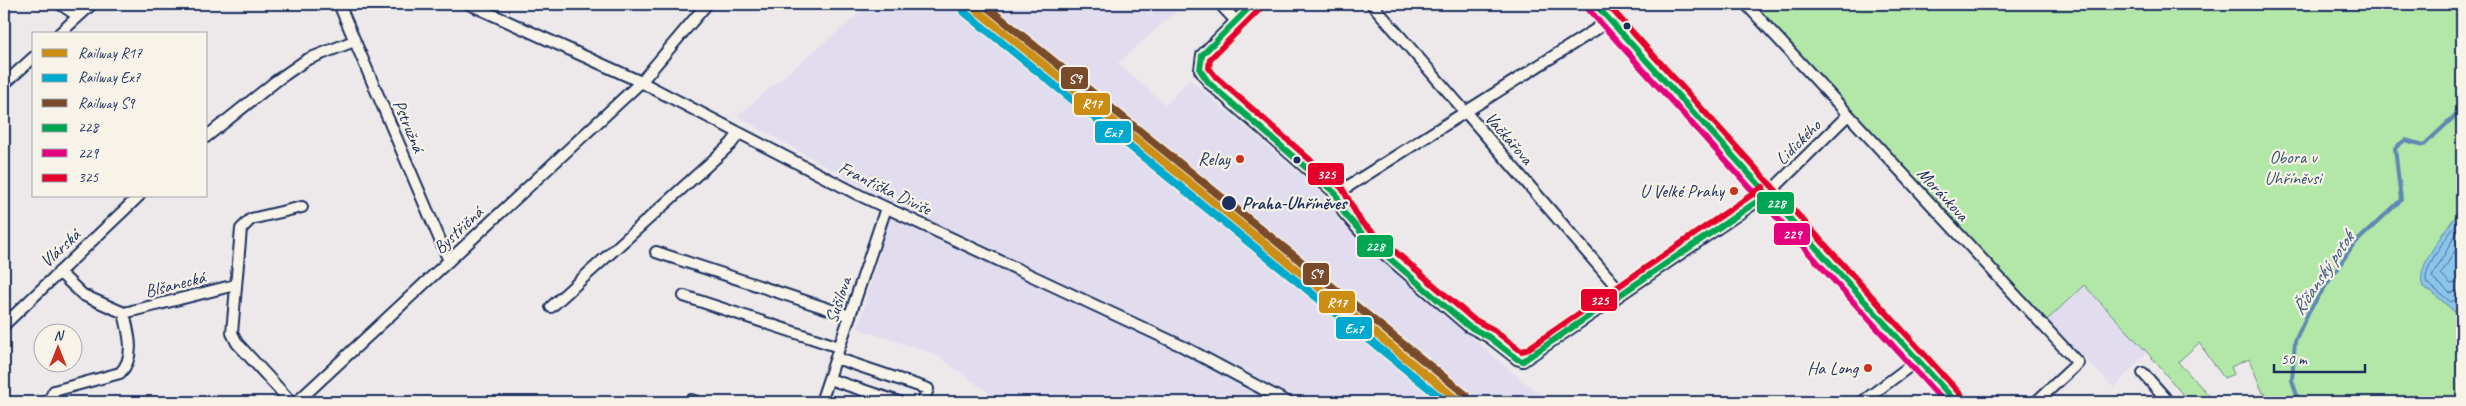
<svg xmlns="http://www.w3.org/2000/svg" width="2466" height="406" viewBox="0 0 2466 406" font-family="Caveat,sans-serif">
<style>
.built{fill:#e1ddee}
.green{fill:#b3e7a8;stroke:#678b83}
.water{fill:#8bc5eb;stroke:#5e89b3}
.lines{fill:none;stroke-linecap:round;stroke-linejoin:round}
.shore{stroke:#486b96;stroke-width:1}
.stream{stroke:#5e89b3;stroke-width:4}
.minor-casing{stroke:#1b2f5e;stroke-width:14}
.secondary-casing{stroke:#1b2f5e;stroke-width:18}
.minor{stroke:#f7f3e8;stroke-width:10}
.secondary{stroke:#f7f3e8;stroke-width:14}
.bus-1-casing{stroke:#f7f3e8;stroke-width:10}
.bus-2-casing{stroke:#f7f3e8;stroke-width:10}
.bus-3-casing{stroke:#f7f3e8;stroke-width:10}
.bus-1{stroke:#00a651;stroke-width:6}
.bus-2{stroke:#e5007d;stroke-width:6}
.bus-3{stroke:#e4002b;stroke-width:6}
.rail-1-casing{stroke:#f7f3e8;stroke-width:11}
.rail-2-casing{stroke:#f7f3e8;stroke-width:11}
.rail-3-casing{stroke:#f7f3e8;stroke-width:11}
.rail-1{stroke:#cb8e13;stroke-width:8}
.rail-2{stroke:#00a9ce;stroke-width:8}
.rail-3{stroke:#7a4b2a;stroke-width:8}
.bus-dot{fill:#1b2f5e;stroke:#f7f3e8;stroke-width:2}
.poi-dot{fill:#c8321e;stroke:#f7f3e8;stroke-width:2}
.labels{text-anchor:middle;stroke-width:4.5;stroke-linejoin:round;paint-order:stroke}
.street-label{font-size:18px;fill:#1b2f5e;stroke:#f7f3e8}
.park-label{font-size:18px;fill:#39546d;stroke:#f7f3e8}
.poi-label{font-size:18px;fill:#1b2f5e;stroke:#f7f3e8;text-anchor:end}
.stop-label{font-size:18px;font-weight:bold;fill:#1b2f5e;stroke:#f7f3e8;text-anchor:start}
.water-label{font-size:19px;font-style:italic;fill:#375481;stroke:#f7f3e8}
.line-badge{stroke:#f7f3e8;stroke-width:2}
.badge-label{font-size:14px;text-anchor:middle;font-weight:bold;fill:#fff}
</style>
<rect width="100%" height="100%" fill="#ede9eb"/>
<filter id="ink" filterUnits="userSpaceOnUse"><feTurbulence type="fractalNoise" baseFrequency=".02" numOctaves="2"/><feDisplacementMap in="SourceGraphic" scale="10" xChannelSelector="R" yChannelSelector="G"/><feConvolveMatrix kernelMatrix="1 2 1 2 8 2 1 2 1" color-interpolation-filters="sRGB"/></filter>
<g filter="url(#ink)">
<path class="built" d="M870,4H1185L1118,63L1166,105L1189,79L1332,202L1338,220L1518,377L1551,402H1001L935,354L858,329L893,204L737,116Z
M2084,285L2147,352L2114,388L2046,321Z"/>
<path class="green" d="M1751,4H2462V209L2443,232L2423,287L2431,291L2456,313L2462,294V402H2269L2265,393H2263L2249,359L2231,367L2234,374L2224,378L2199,343L2178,362L2215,402H2189L2147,352L2084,285L2046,321Z"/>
<path class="water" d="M2462,209V294L2456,313L2431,291L2423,287C2414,266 2449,226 2462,209Z"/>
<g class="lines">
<path class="shore" d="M2462,217C2453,229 2420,269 2427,283L2451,302L2462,296
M2462,227L2453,239L2432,277L2450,293L2462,290
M2462,239L2441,274L2451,284L2462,282"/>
<path class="stream" d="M2299,402L2292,380L2295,341L2309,311L2353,245L2401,200L2395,148L2405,140L2424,145L2455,116L2462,97"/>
<g class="minor-casing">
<path id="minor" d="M60,4L78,16
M339,4L449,261
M469,4L641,82L859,195L1184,347L1287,402
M1220,4L1235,20
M1253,4L1202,55L1200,70L1209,83L1336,194L1344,213L1367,239L1468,326L1489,337L1517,359L1523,361L1768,194L1848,115
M1372,4L1622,293
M1746,4L2078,363L2036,402
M59,34L92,4
M4,84L34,57
M206,137L276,81L306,60L354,41
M1336,194L1598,28L1610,4
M656,252L850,316
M59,272L83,295L124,313L235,285
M684,296L839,347
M551,307L731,144L739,133
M4,325L139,196
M836,358L928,389L923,402
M2143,373L2169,402
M829,379L899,402
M691,400L697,402
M48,402L54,391L120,373C136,357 129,334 124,313
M291,402L237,343L232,333L241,229L251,219L302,207
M297,402L641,82L707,4
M821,402L886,208
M1862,402L1918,360"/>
</g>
<g class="secondary-casing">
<path id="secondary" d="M1595,4L1956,402"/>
</g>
<use href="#minor" class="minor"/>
<use href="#secondary" class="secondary"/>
<g class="bus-1-casing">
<path id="bus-1" d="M1253,4L1202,55L1200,70L1209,83L1336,194L1344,213L1367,239L1468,326L1489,337L1517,359L1523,361
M1595,4L1956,402
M1523,361L1768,194"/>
</g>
<g class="bus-2-casing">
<path id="bus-2" d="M1589,10L1944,402"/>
</g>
<g class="bus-3-casing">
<path id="bus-3" d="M1607,4L1962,396
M1259,10L1210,59L1209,68L1216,77L1342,188L1361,222L1473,319L1494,330L1521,351L1526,350L1763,187"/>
</g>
<use href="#bus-1" class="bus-1"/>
<use href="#bus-2" class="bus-2"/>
<use href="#bus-3" class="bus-3"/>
<g class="rail-1-casing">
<path id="rail-1" d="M969,4L1460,402"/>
</g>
<g class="rail-2-casing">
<path id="rail-2" d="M963,11L1446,402"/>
</g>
<g class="rail-3-casing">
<path id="rail-3" d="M983,4L1466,395"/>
</g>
<use href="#rail-1" class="rail-1"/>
<use href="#rail-2" class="rail-2"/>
<use href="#rail-3" class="rail-3"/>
</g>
</g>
<g class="bus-dot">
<circle cx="1627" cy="26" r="4.5"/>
<circle cx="1297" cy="160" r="4.5"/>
<circle cx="1229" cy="203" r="8"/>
</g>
<g class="poi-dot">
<circle cx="1240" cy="159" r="5"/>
<circle cx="1734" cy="191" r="5"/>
<circle cx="1868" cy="368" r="5"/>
</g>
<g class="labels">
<g class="street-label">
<text transform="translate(409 126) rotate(67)" y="6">Pstružná</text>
<text transform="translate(1509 138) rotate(49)" y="6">Vačkářova</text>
<text transform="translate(1798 142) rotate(-45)" y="6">Lidického</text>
<text transform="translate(885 188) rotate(26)" y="6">Františka Diviše</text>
<text transform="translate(1943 194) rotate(47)" y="6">Morávkova</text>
<text transform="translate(458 230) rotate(-43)" y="6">Bystřičná</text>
<text transform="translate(60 248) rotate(-43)" y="6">Vlárská</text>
<text transform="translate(175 284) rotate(-14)" y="6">Blšanecká</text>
<text transform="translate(838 300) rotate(-71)" y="6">Sušilova</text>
</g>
<g class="park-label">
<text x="2293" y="163">Obora v<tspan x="2293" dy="21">Uhříněvsi</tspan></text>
</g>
<g class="poi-label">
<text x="1230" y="165">Relay</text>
<text x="1724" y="197">U Velké Prahy</text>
<text x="1858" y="374">Ha Long</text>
</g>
<g class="stop-label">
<text x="1242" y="209">Praha-Uhříněves</text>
</g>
<g class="water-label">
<text transform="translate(2322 273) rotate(-56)" y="7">Říčanský potok</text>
</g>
</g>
<g class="line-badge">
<rect x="1060" y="66" width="29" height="24" rx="5" fill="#7a4b2a"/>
<rect x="1073" y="92" width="38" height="24" rx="5" fill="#cb8e13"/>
<rect x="1094" y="120" width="38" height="24" rx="5" fill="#00a9ce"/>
<rect x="1307" y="162" width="38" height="24" rx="5" fill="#e4002b"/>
<rect x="1756" y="191" width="39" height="24" rx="5" fill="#00a651"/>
<rect x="1773" y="222" width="38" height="24" rx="5" fill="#e5007d"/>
<rect x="1356" y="234" width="38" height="24" rx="5" fill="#00a651"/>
<rect x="1302" y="262" width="28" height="24" rx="5" fill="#7a4b2a"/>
<rect x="1580" y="288" width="38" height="24" rx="5" fill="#e4002b"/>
<rect x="1318" y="290" width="38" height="24" rx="5" fill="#cb8e13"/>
<rect x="1335" y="316" width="38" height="24" rx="5" fill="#00a9ce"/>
</g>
<g class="badge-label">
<text x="1075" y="83">S9</text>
<text x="1092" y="108">R17</text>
<text x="1113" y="137">Ex7</text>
<text x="1326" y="179">325</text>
<text x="1776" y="208">228</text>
<text x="1792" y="239">229</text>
<text x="1375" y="251">228</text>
<text x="1316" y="278">S9</text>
<text x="1599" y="305">325</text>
<text x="1337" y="307">R17</text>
<text x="1354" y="333">Ex7</text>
</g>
<rect width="2466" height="406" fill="none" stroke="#f7f3e8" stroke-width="20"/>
<rect x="10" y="10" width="2446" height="386" fill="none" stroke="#1b2f5e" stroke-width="2" filter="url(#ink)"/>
<rect x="32" y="32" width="175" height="165" fill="#f7f3e8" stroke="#9fa5b1"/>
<rect x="42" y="49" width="25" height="8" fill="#cb8e13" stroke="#9fa5b1"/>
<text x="78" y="58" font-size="15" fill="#1b2f5e">Railway R17</text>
<rect x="42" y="74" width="25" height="8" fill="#00a9ce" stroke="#9fa5b1"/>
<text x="78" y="82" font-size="15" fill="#1b2f5e">Railway Ex7</text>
<rect x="42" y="99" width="25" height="8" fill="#7a4b2a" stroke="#9fa5b1"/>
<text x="78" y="108" font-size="15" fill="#1b2f5e">Railway S9</text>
<rect x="42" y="124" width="25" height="8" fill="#00a651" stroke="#9fa5b1"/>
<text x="78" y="132" font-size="15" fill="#1b2f5e">228</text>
<rect x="42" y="149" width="25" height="8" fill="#e5007d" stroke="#9fa5b1"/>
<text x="78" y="158" font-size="15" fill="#1b2f5e">229</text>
<rect x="42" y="174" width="25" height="8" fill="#e4002b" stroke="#9fa5b1"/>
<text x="78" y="182" font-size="15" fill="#1b2f5e">325</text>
<g transform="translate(58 348)"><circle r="24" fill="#f7f3e8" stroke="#9fa5b1"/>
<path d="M0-4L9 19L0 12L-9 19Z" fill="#c8321e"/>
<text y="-8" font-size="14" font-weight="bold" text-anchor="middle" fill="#1b2f5e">N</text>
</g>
<path d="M2274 364v8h91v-8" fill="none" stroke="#1b2f5e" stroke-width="2.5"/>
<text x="2281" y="364" font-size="15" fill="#1b2f5e" stroke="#f7f3e8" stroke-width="4" paint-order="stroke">50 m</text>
</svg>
